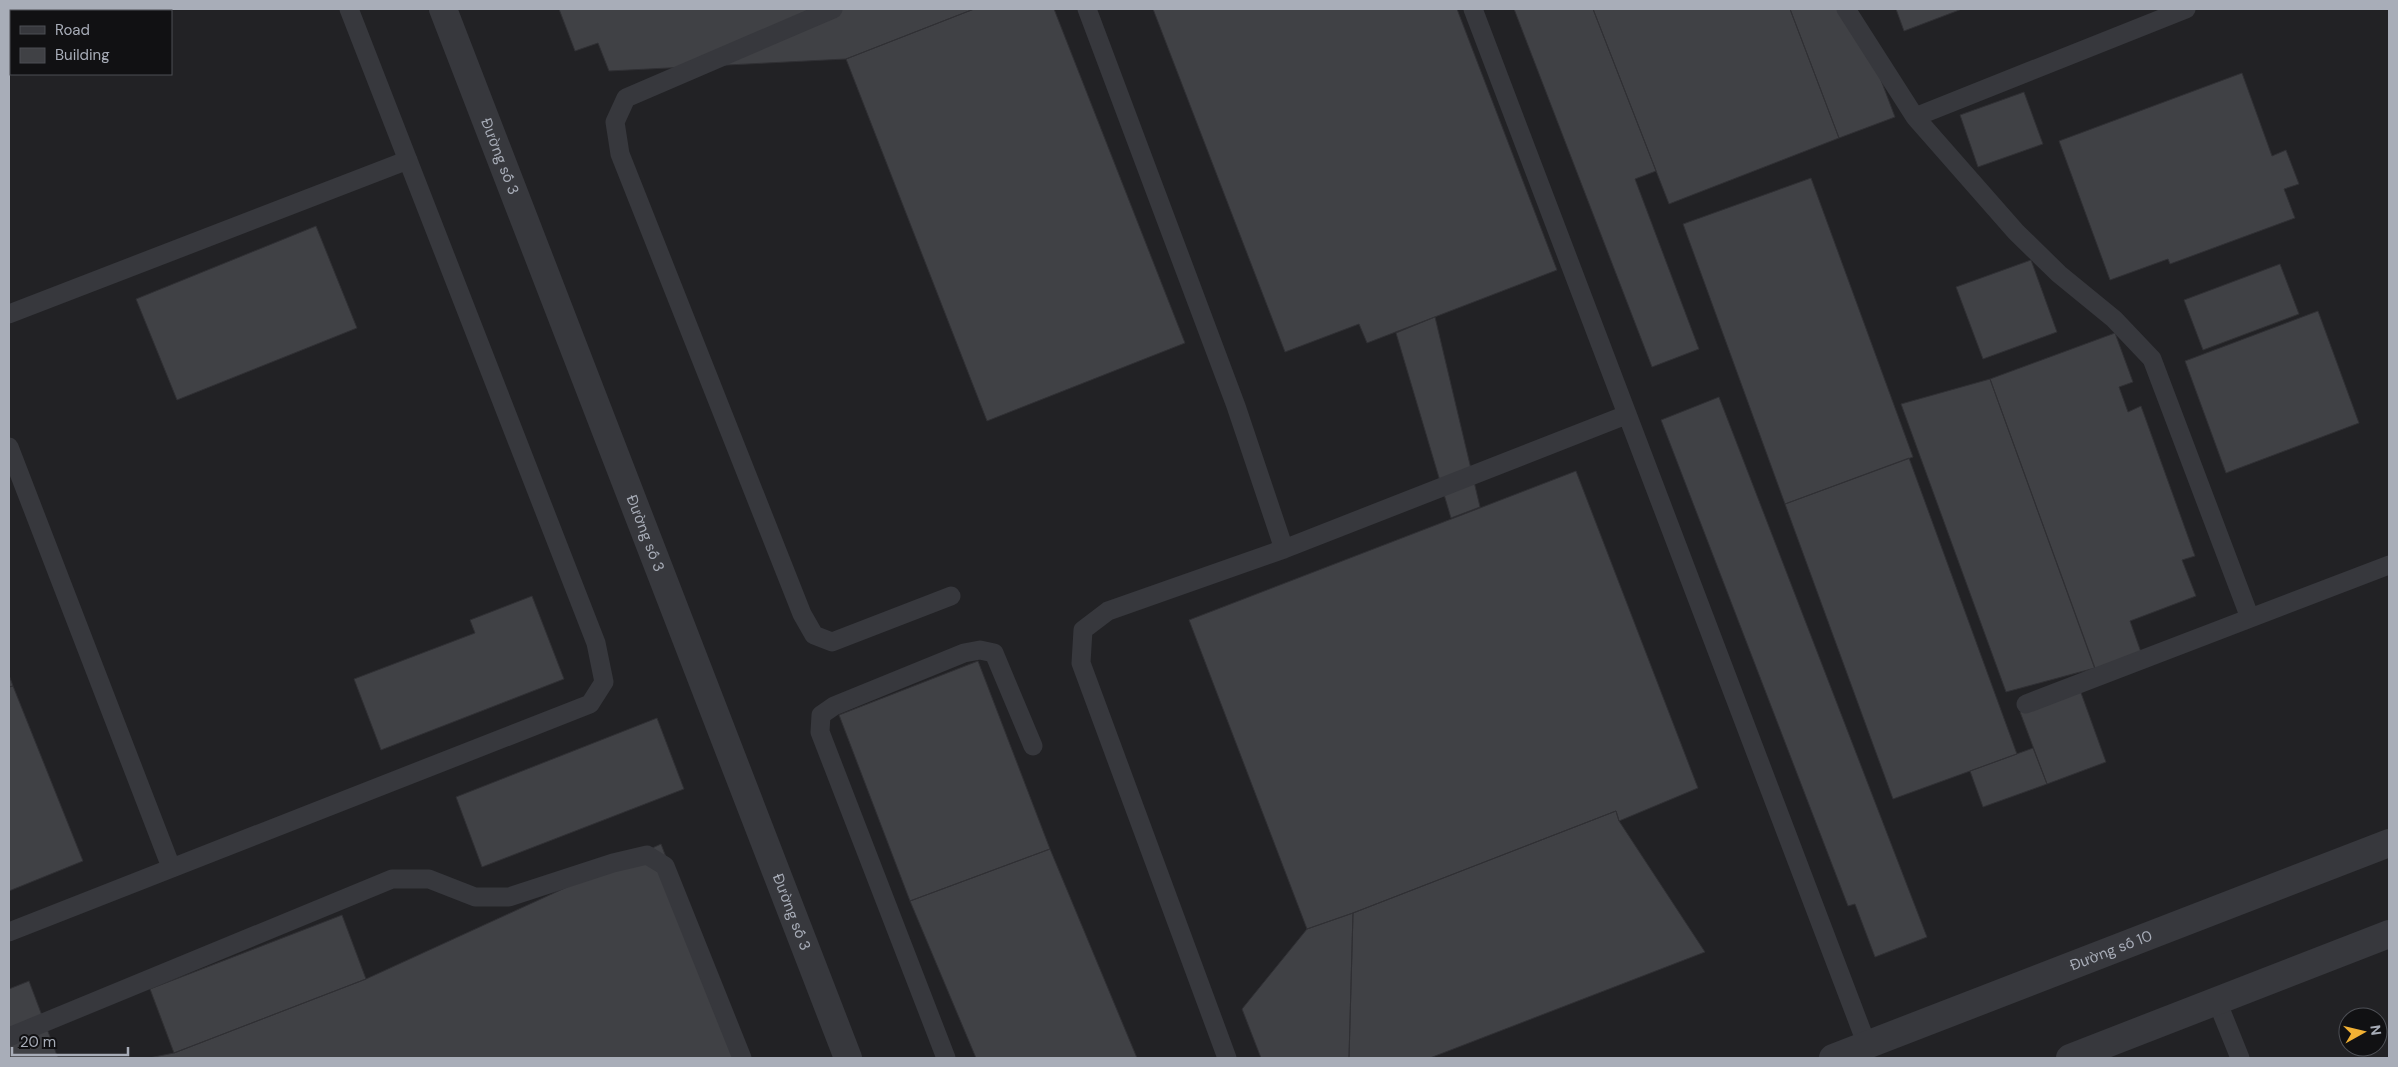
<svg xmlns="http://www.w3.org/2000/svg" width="2398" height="1067" viewBox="0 0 2398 1067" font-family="'DM Sans',sans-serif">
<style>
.built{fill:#222225;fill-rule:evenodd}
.building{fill:#404145;stroke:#303034}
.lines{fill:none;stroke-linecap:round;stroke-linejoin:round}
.service{stroke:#37383d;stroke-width:19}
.minor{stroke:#37383d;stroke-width:28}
.labels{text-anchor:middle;stroke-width:4;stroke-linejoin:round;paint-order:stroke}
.street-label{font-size:15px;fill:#a8adb8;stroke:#111113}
</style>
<rect width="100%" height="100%" fill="#161618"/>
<path class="built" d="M9,9H2389V1058H9ZM11,11H171V74H11ZM2348,1017H2378V1047H2348Z"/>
<path class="building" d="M559,9H974L846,59L609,71L598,43L575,51Z
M974,9H1054L1185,343L987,421L846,59Z
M1153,9H1457L1557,270L1367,343L1359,324L1285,352Z
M1514,9H1593L1656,171L1635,179L1699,349L1652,367Z
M1593,9H1790L1839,138L1669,204Z
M1790,9H1854L1895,117L1839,138Z
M1896,9H1962L1904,31Z
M2242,73L2272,156L2286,150L2299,184L2284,189L2295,218L2170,264L2168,259L2110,280L2059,141Z
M2024,92L2043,144L1978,167L1960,115Z
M1811,178L1913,457L1785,504L1683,224Z
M316,226L357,328L177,400L136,299Z
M2031,260L2057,332L1983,359L1956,287Z
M2280,264L2299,314L2203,350L2184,300Z
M2318,311L2359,423L2226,473L2185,361Z
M1435,317L1480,507L1451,518L1396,333Z
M2115,333L2133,382L2119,387L2128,412L2141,406L2195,556L2182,560L2196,596L2130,621L2142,655L2096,672L1990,379Z
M1990,379L2095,668L2006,692L1901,404Z
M1719,397L1927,937L1875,957L1855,904L1848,906L1661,420Z
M1909,458L2017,754L1893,799L1785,504Z
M1576,471L1698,788L1619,821L1616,811L1353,913L1307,929L1189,620Z
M532,596L564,679L381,750L354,679L475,633L470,620Z
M978,661L1050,849L910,901L839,715Z
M9,675L13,686L9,687Z
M13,686L83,861L9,891V687Z
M2080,690L2106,762L2047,784L2020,712Z
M657,718L684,789L482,867L456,797Z
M2033,748L2047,784L1983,807L1970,771Z
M1616,811L1619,821L1705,952L1430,1058H1349L1353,913Z
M661,844L744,1058H149L174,1053L366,979Z
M1050,849L1137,1058H976L910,901Z
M1353,913L1349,1058H1261L1242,1009L1307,929Z
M342,915L366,979L174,1053L150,989Z
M29,981L58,1058H9V989Z"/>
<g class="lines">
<path class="service" d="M833,9L626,98L615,122L620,154L802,614L814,635L832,642L951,596
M1087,9L1236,406L1284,549L1108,611L1083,630L1081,663L1227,1058
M1473,9L1867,1045
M1846,9L1915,117L2186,9
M1915,117L2016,232L2059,274L2114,319L2152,359L2250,618
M9,314L408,160
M9,447L171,867
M1284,549L1626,415
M2026,704L2389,565
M9,932L590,704L604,682L596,643L349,9
M2217,1001L2240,1058
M9,1037L392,879H429L475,897H509L613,863L647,855L665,866L742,1058
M946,1058L820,732L821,715L834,706L964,653L980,650L994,653L1033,746"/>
<g class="minor">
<path id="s1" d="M443,9L848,1058"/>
<path id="s2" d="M1833,1058L2389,843"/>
<path d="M2070,1058L2389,934"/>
</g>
</g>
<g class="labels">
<g class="street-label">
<text dy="5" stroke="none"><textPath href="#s1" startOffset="158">Đường số 3</textPath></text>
<text dy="5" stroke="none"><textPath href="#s1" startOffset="562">Đường số 3</textPath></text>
<text dy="5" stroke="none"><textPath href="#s1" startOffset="968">Đường số 3</textPath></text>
<text dy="5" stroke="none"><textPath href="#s2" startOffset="298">Đường số 10</textPath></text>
</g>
</g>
<rect width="2398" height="1067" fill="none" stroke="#a8adb8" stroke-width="20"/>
<rect x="10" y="10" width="162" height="65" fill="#111113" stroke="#4d4f55"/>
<rect x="20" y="26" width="25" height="8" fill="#37383d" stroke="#4d4f55"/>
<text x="55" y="35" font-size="15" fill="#a8adb8">Road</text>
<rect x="20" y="48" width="25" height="15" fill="#404145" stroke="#4d4f55"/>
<text x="55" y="60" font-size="15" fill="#a8adb8">Building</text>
<g transform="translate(2363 1032) rotate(82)"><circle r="24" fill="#111113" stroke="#4d4f55"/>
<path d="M0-4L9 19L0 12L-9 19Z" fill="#f2b134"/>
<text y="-8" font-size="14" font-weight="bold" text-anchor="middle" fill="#a8adb8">N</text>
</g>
<path d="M12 1047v8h116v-8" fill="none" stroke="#a8adb8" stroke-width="2.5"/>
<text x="20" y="1047" font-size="15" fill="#a8adb8" stroke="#111113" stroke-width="4" paint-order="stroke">20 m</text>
</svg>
